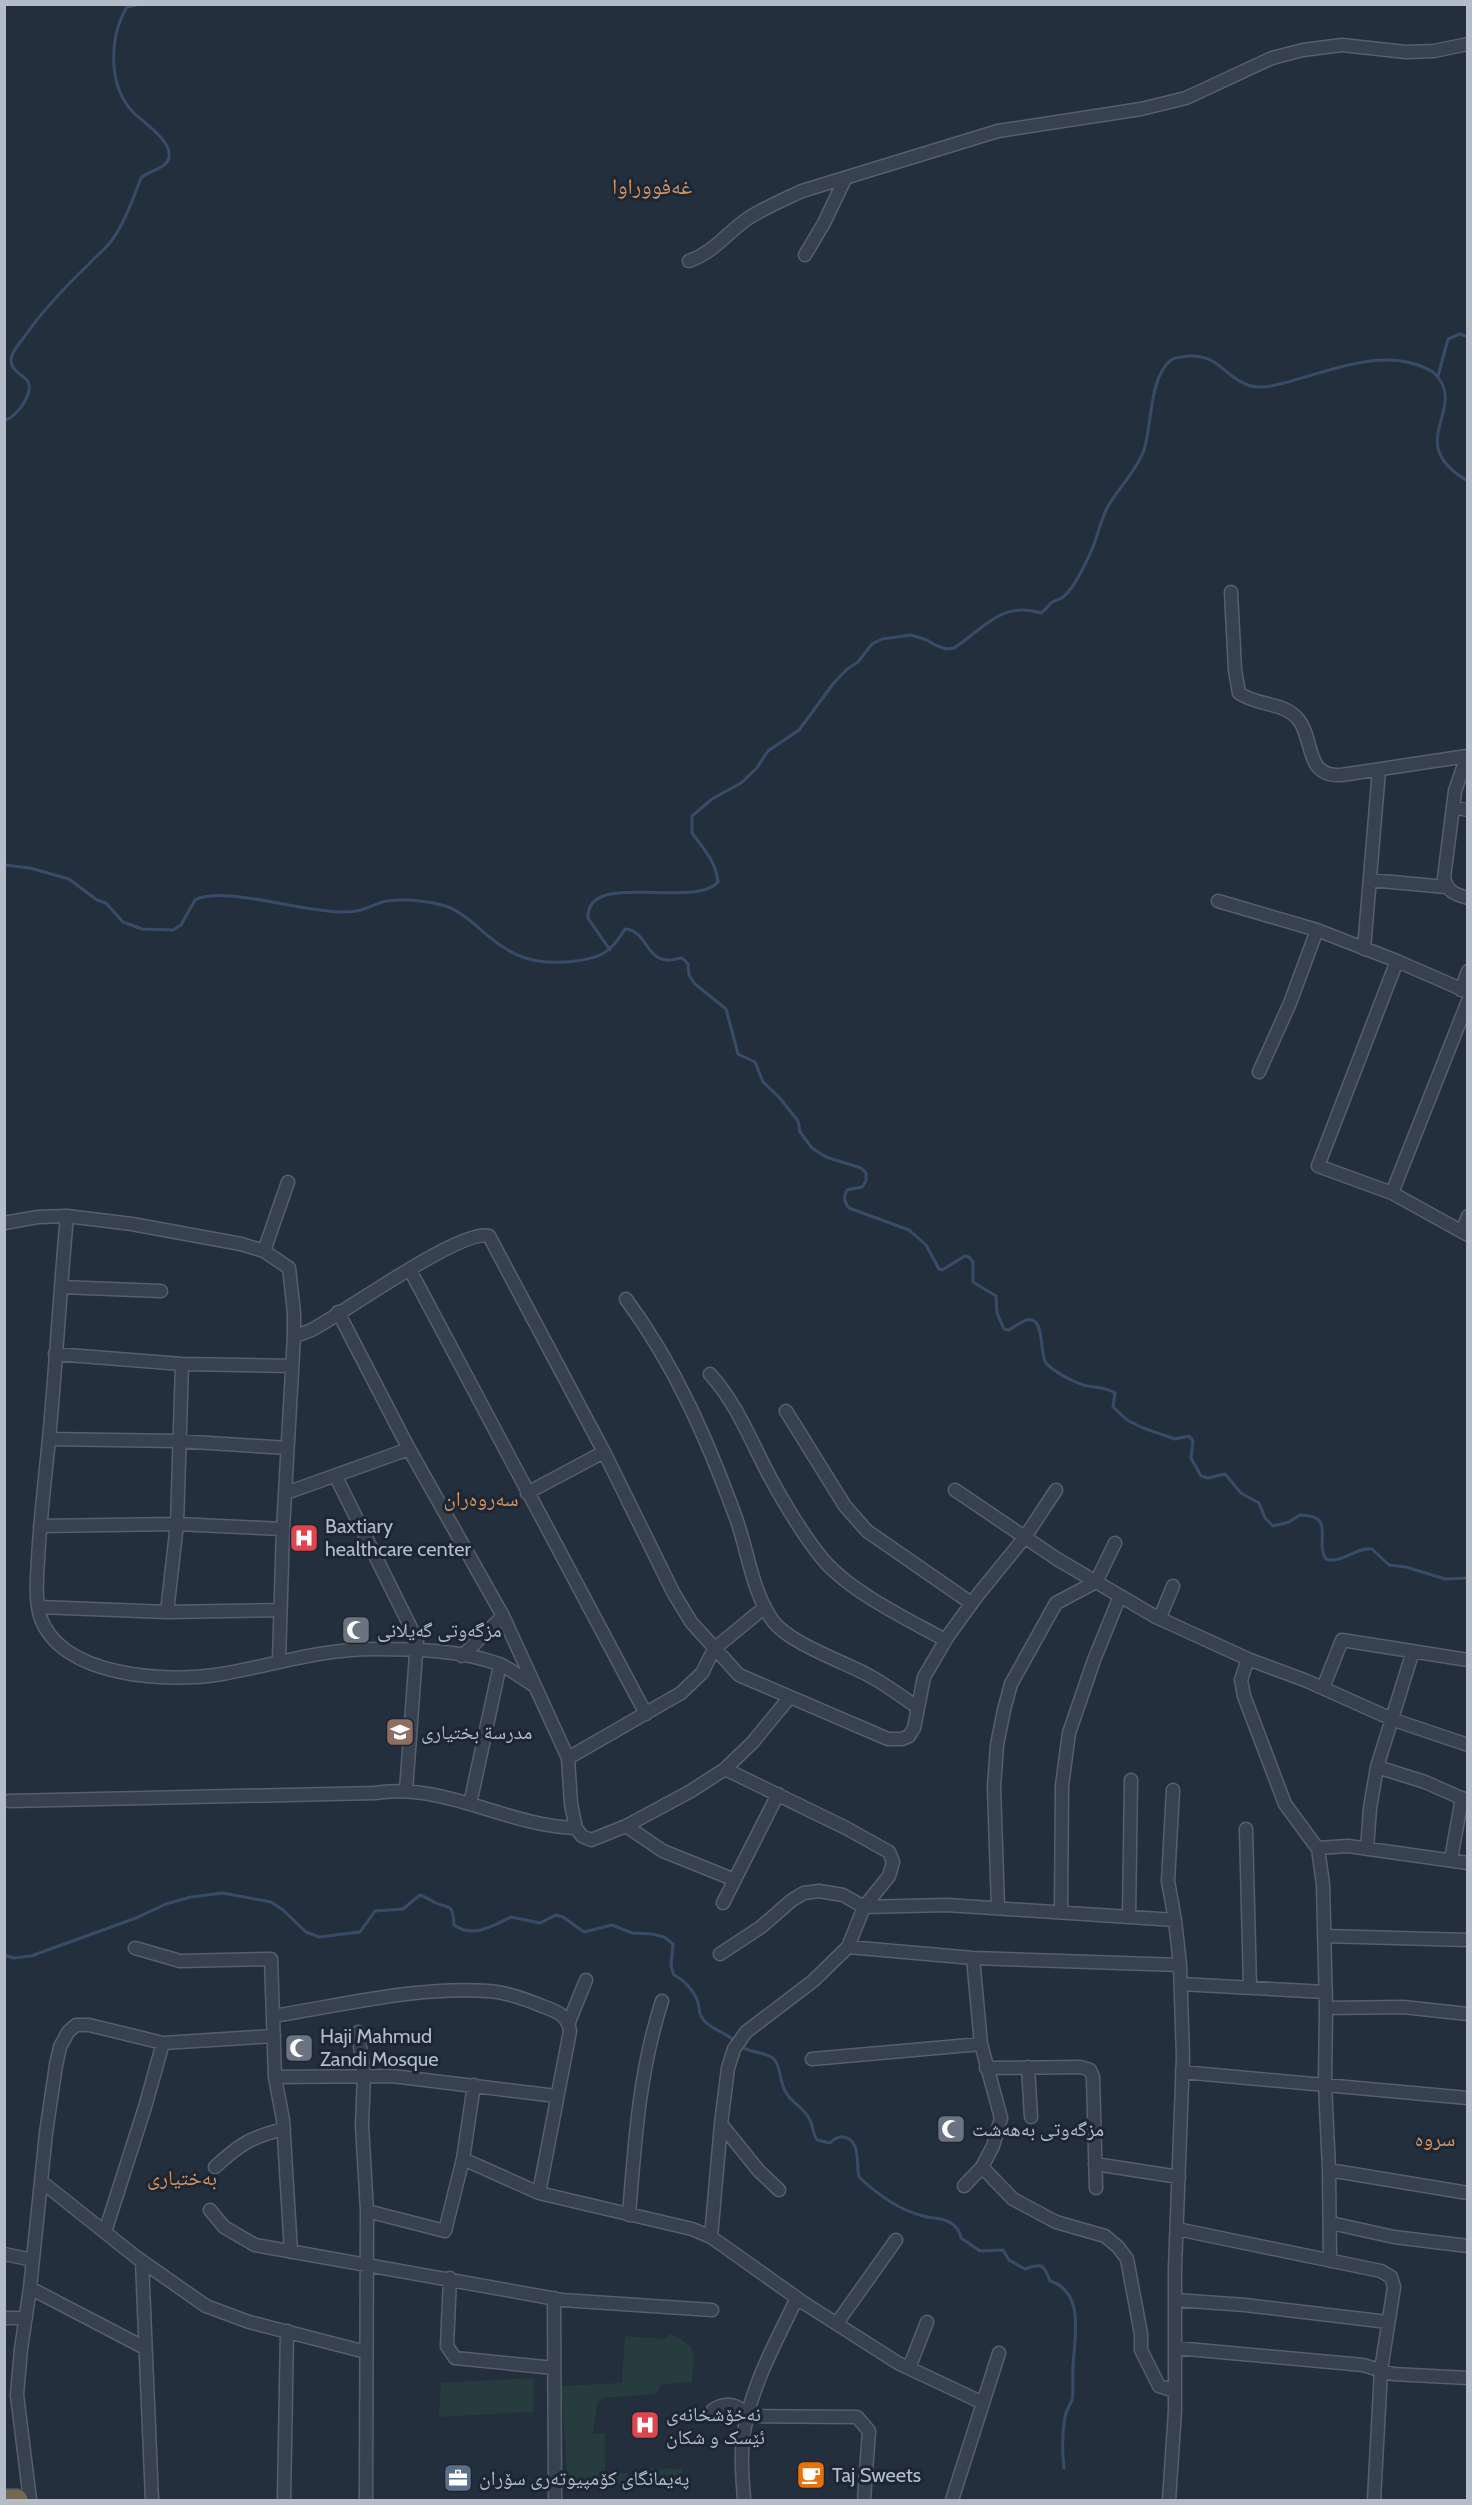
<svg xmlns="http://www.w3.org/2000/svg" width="1472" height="2505" viewBox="0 0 1472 2505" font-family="Cabin,'Noto Naskh Arabic',sans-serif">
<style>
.green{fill:#263c3f}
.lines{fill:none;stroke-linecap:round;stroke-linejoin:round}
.stream{stroke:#394c67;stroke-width:3}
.street-casing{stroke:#565f6c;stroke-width:15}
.highway-casing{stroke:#434c59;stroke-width:24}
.street{stroke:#38414e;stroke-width:12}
.highway{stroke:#746855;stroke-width:21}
.labels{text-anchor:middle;stroke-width:6;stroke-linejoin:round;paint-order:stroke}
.poi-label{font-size:20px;fill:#b4bcc9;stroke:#1d2633;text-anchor:start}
.neighbourhood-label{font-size:21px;fill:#d59563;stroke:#1d2633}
.quarter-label{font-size:22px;fill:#d59563;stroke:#1d2633}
</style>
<rect width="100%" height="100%" fill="#242f3e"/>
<path class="green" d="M670,2334C701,2348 693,2352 692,2382L661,2385L656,2394L602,2398L597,2404L593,2434L605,2433V2471L627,2473L630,2484L568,2485L561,2386L622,2383L625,2336L665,2339Z
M534,2378L533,2412L439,2417L441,2383Z
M646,2468L683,2469L681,2484L646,2486Z"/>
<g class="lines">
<path class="stream" d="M1438,376L1448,339L1460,334L1468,337
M4,421C14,417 19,411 24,403C41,372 12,380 11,360C11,352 20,343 25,336C43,310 66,286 89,264C95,257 103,251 109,244C123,227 133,199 141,178C148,171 168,168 169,157C172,140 142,122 132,111C108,85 109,37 127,7L141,4
M4,865L30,868L69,879L97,900L106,903L123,922L142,929L173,930L181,925L195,900C219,887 284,906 312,909C328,911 345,914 361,910C370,908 378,902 387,901C404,899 425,901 442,905C455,908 470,920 480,929C511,957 533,966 575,961C602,958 611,952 625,929C646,930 646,959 667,960C672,961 677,958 682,958L688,964L689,975L695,984L726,1009L738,1054L755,1062L763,1082L778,1096L798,1121L800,1132L812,1148L826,1157L861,1168L866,1173V1181L862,1187L847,1190C843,1197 844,1202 849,1208L909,1230L926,1245L939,1269L942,1270L965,1256L969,1257L973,1262V1282L996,1296L997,1313L1004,1329L1009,1330C1014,1327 1021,1322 1026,1320C1046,1315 1039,1355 1046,1363C1054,1372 1072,1381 1083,1385C1094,1388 1105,1386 1115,1393L1113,1407L1127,1420L1143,1428L1175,1439L1189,1436L1193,1441L1191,1458L1201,1476L1208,1478L1225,1474L1241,1493L1259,1503L1265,1518L1273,1526L1289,1522L1300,1515C1337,1515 1314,1542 1326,1559C1342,1564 1355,1547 1372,1549L1389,1565L1406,1567L1445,1579L1468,1578
M610,950L588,918C586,869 694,910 718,882C716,862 704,849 692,833V816L712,799L741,783L756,769L768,751L799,730L833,684L846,670L858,662L872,644L882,639L911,635L927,640L935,645L946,649L954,648C985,628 1000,601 1041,613C1045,610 1048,606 1051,603C1054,600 1060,600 1063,597C1074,589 1088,559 1093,547C1098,534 1101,520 1107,508C1118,488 1136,472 1144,450C1152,426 1149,377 1171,360C1175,357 1183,357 1188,356C1221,355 1222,376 1248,385C1261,390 1275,385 1288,382C1332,370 1389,345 1433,372C1472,408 1400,442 1468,481
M4,1955L14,1958L31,1956L136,1918L166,1904L191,1897L223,1893L271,1902L283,1910L306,1932L319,1937L360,1932L375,1911L403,1909L420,1895C426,1897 429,1899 434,1902C449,1910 453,1901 454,1925C473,1939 494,1925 511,1917L540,1923L556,1915L563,1917L584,1932L612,1925L632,1933L652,1934L664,1937L673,1944L671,1966L674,1975C684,1980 694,1991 698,2002C699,2006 699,2013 701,2016C707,2028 725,2032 735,2041
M739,2045C750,2054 765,2051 774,2059C780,2065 780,2078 783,2086C788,2102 802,2105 809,2118C814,2126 811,2131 817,2140L830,2143C834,2139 838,2136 844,2137C861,2140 856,2165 859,2177C877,2194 899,2210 923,2216C933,2219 942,2217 951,2223C957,2227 960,2231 961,2238L980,2251L1003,2250L1009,2260L1025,2269C1042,2263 1044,2264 1050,2281C1086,2292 1074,2339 1073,2367C1072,2377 1074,2389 1072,2400C1070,2406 1066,2410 1065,2417C1062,2434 1062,2451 1064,2468"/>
<g class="street-casing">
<path id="street" d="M805,255L824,223L845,179
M689,261C714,252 726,234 747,219C764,208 783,200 802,191L998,131L1141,109L1186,98L1272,58L1303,50L1342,45L1406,52L1434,51L1468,44
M1231,592L1235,670L1239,693C1257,706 1284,702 1298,719C1315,740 1304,777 1341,775L1467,756L1455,791L1444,878C1448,892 1454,894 1468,898
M1453,807L1468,810
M1370,880L1446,887
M1218,901L1317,930L1397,961L1468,992
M1364,949L1379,770
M1397,961L1318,1166L1392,1193L1468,1235
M1461,990L1468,971
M1259,1072L1290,1003L1317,930
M1392,1193L1468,1001
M67,1216C60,1291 56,1365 49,1439C45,1480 40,1520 38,1560C37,1578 35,1599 40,1616C60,1678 169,1683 222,1674C274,1665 320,1649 374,1649C414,1649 461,1650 499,1664C511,1669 523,1679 535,1686
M4,1223L38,1217L67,1216L132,1224L241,1244L264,1251L289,1268L294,1313V1336L283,1529L279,1660
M1462,1232L1468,1216
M264,1251L288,1182
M410,1270L646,1714
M61,1287L161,1291
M626,1299C676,1367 707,1439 736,1518C748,1551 752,1592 773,1621C789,1643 842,1661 868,1675C885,1684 901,1696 917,1707
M338,1312L409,1449L503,1616L568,1758L571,1804L576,1828L582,1836L591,1840L626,1826L691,1791L725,1769L753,1742L789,1698
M294,1336C301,1334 309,1332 315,1328C345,1312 462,1228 489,1236L604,1452L673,1592L691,1622L739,1675L888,1739H902L909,1736L914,1728L924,1677L948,1636L977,1596L1025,1537L1056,1490
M55,1354L182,1364L292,1366
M710,1374C740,1407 754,1450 776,1488C789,1511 804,1536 821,1557C848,1591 907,1619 945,1640
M786,1411L845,1506L867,1531L971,1603
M49,1439L178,1441L287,1448
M336,1477L417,1640L406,1791
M955,1490L1057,1559L1156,1617L1161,1615L1173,1586
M286,1493L409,1449
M527,1493L604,1452
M40,1526L177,1524L283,1529
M39,1607L167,1612L280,1610
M167,1612L177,1524L182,1364
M1156,1617L1248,1659L1307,1681L1394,1720L1468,1745
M462,1656L503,1616
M1248,1659L1241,1680L1244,1696L1285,1804L1318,1849L1323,1884L1326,2008L1325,2084L1329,2170L1330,2261
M1323,1688L1342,1640L1468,1660
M568,1758L681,1693L702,1673L714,1649L765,1607
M1377,1767L1425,1782L1468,1801
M9,1801L375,1793C444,1782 507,1826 576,1828
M470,1804L500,1665
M626,1826L663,1851L735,1880
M1246,1829L1250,1986
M1318,1848L1348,1846L1468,1863
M1367,1849L1370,1808L1377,1767L1413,1651
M1451,1859L1462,1798
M723,1903L778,1794
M998,1908L994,1787L997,1745L1004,1710L1011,1684L1056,1603L1096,1582L1115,1543
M1061,1911L1062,1786L1069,1733L1094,1660L1120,1596
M1129,1916L1131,1780
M1324,1936L1468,1940
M848,1947L973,1958L1180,1965
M135,1948L180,1961L271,1959L275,2077L283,2120L291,2252
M720,1954L761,1927L792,1900L804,1893L819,1891L843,1895L864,1907L947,1905L1175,1920
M1181,1984L1326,1992
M1326,2008L1403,2007L1468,2014
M273,2016C343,2005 417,1986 488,1991C506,1992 525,1999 542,2006C556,2011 568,2015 570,2031L539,2193
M569,2022L586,1980
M358,2032L364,2075L362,2125L367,2211L366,2500
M812,2059L981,2044
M1028,2067L1031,2117
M986,2068L1081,2067L1090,2070L1093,2077L1096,2188
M1182,2072L1468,2098
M275,2077L392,2076L556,2096
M721,2124L759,2171L779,2190
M463,2159L539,2193L692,2229L711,2237L804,2303L898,2363L983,2403
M1095,2164L1179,2177
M215,2167C240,2144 251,2137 284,2129
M982,2167L1013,2199L1056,2222L1105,2236L1118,2247L1127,2259L1141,2334V2350L1159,2386L1175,2391
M1329,2170L1468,2193
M42,2182L136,2257L206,2306L249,2322L366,2352
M964,2186L982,2167L993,2146L1001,2118L981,2044L973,1958
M210,2210L224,2227L255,2245L562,2300L712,2310
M367,2211L445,2231L463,2159L474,2085
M629,2215C635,2141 639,2072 662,2001
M1331,2223L1394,2237L1468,2246
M1177,2229L1381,2271L1391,2277L1394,2287L1381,2370L1374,2500
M105,2232L145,2107L163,2043
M711,2237L721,2124L728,2068L734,2049L746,2032L813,1981L848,1947L864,1907L889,1876L893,1862L889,1852L846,1828L725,1769
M4,2254L33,2260
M142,2261L152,2500
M450,2278L447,2346L455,2358L554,2368
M30,2288L145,2348
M554,2298L555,2500
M1176,2300L1245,2305L1388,2322
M4,2318H26
M837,2323L896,2240
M1176,2348L1363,2365L1393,2374L1468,2378
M909,2368L927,2322
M713,2410C726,2401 738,2404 748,2416L857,2417L869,2431L864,2500
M30,2500L17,2395L21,2349L30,2288L46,2133L56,2065L60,2047L68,2032L76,2025H89L163,2043L274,2036
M284,2500L287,2331
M744,2500C743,2481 740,2460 743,2440C748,2391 776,2342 797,2298
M952,2500L999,2353
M1169,2500L1175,2411V2268L1183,2057L1180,1965L1175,1920L1168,1881L1173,1790"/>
</g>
<g class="highway-casing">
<path id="highway" d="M4,2500H17"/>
</g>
<use href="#street" class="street"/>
<use href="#highway" class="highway"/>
</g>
<defs>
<g id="hospital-square" transform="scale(1.5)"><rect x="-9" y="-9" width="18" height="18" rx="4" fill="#e0444e" stroke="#1d2633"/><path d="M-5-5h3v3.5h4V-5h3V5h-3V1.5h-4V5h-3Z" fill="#fff"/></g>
<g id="mosque-square" transform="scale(1.5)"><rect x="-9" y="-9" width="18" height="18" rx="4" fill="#6b7280" stroke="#1d2633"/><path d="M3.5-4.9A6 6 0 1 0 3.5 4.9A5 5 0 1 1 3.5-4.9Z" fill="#fff"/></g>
<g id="school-square" transform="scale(1.5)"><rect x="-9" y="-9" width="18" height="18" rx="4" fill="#8d6e63" stroke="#1d2633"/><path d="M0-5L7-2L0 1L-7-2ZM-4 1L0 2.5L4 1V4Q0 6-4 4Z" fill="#fff"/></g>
<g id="cafe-square" transform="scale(1.5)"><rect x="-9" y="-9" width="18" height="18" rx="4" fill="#e8710a" stroke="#1d2633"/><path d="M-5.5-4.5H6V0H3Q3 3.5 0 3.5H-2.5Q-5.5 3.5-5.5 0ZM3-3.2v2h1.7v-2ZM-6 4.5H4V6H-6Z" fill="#fff"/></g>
<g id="office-square" transform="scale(1.5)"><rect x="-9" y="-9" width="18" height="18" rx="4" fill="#5c6f8a" stroke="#1d2633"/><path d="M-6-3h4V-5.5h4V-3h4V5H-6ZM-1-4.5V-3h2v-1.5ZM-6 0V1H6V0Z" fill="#fff"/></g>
</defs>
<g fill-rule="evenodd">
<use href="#hospital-square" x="304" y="1538"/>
<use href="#mosque-square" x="356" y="1630"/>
<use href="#school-square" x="400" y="1732"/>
<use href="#mosque-square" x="299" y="2048"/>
<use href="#mosque-square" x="951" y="2129"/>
<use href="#hospital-square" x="645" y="2425"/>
<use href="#cafe-square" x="811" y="2475"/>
<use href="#office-square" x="458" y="2478"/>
</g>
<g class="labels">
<g class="poi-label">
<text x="325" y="1533">Baxtiary<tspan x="325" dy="23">healthcare center</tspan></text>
<text x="377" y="1637">مزگەوتی گەیلانی</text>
<text x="421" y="1739">مدرسة بختيارى</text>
<text x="320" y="2043">Haji Mahmud<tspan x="320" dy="23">Zandi Mosque</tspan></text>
<text x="972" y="2136">مزگەوتی بەهەشت</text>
<text x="666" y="2421">نەخۆشخانەی<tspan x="666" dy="23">ئێسک و شکان</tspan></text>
<text x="832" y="2482">Taj Sweets</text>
<text x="479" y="2485">پەیمانگای کۆمپیوتەری سۆران</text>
</g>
<g class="neighbourhood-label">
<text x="481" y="1506">سەروەران</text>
<text x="1435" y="2146">سروە</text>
<text x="182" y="2185">بەختیاری</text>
</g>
<g class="quarter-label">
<text x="652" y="194">غەفووراوا</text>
</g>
</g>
<rect width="1472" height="2505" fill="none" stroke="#b4bcc9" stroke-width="12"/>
</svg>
